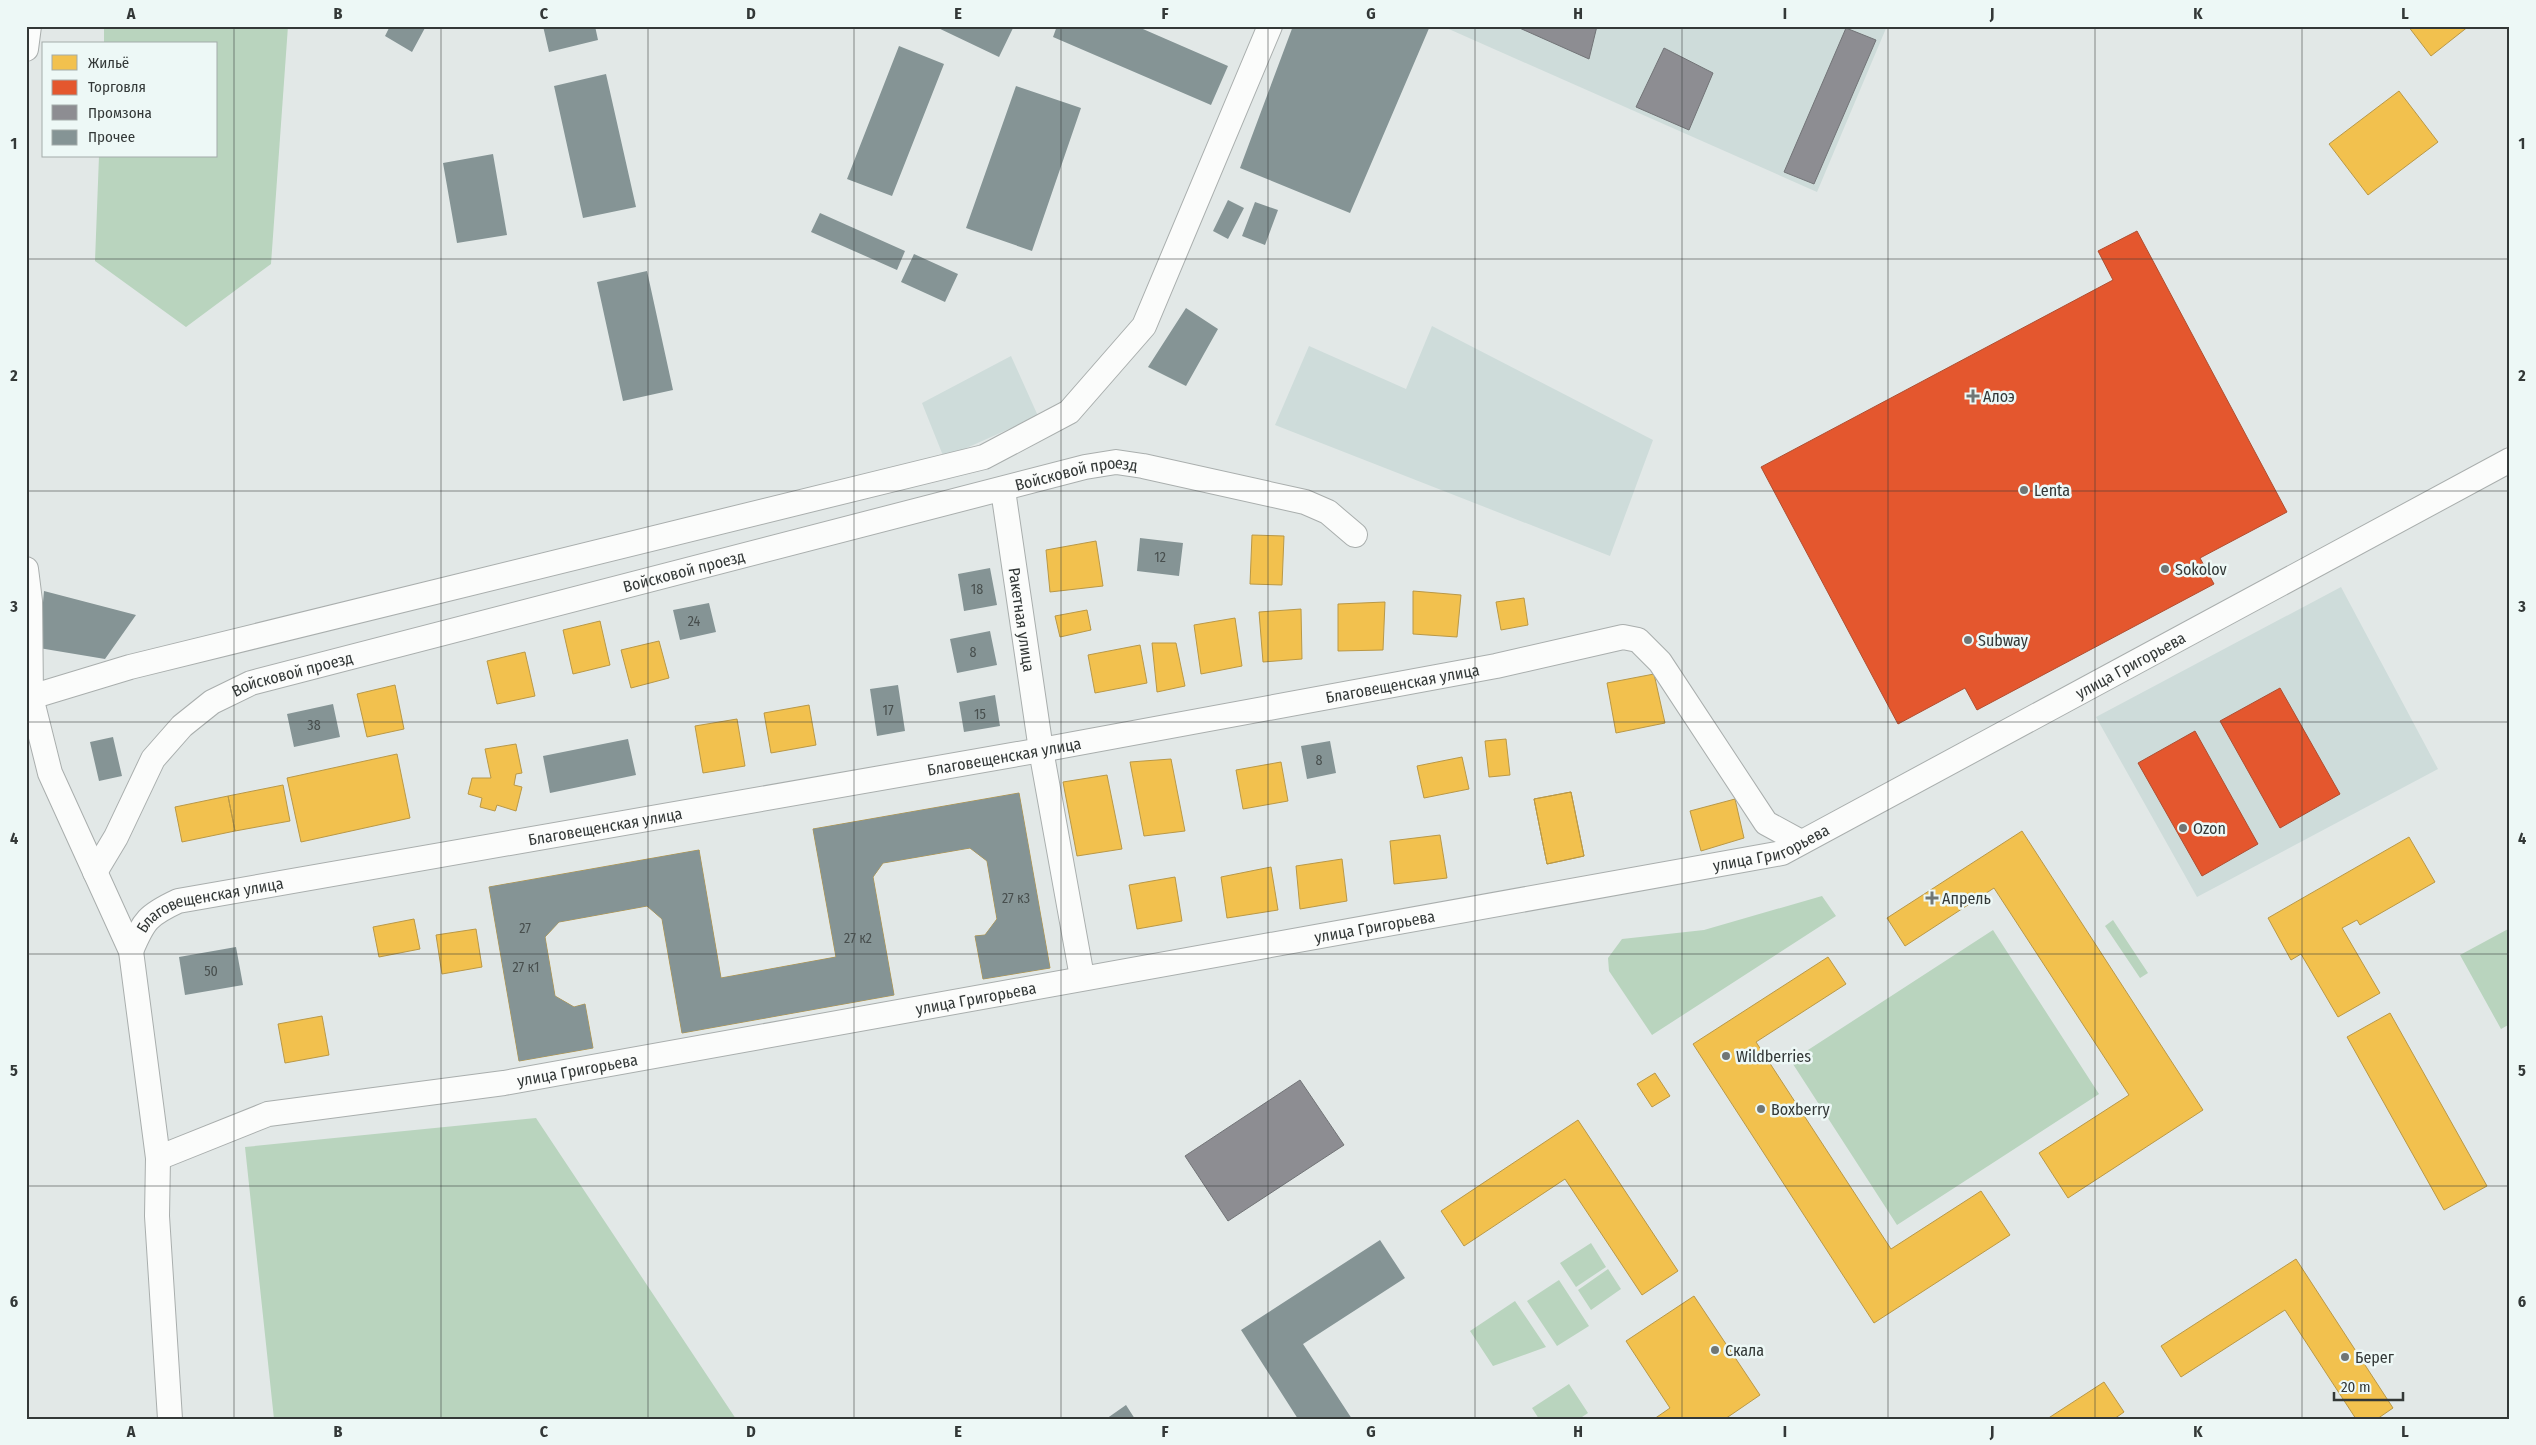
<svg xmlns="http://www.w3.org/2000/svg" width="2536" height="1445" viewBox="0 0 2536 1445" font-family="'Fira Sans Condensed',sans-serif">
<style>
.built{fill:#cedcda}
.green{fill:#b9d4be}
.homes{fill:#f2c14e;stroke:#b99847}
.shops{fill:#e4572e;stroke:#af4e31}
.industry{fill:#8d8d92;stroke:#727477}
.building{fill:#859495}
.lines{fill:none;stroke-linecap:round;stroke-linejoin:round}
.street-casing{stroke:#a9aead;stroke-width:26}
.street{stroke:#fbfcfb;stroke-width:24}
.grid{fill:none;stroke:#333837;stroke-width:1;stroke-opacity:0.55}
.poi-dot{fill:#707675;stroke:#edf8f6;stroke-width:2}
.labels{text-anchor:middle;stroke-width:5;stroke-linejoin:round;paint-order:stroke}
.number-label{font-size:14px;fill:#484f4e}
.poi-label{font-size:16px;fill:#333837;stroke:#edf8f6;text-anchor:start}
.street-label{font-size:16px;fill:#333837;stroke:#edf8f6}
.neatline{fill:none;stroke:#333837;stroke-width:2}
.grid-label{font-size:16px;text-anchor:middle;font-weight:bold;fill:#333837}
</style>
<rect width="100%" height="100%" fill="#e2e8e7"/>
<path class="built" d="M1442,26H1887L1817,192Z
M1432,326L1653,440L1610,556L1275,425L1309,346L1406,389Z
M1011,356L1038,416L944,458L922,403Z
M2341,587L2438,769L2197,897L2096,717Z"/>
<path class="green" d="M104,26H288L271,264L186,327L95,261L99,156H216V44H104Z
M1822,896L1836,916L1652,1035L1609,971L1608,958L1622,939L1704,930Z
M2113,920L2148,973L2140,978L2105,926Z
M2510,928V1024L2501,1029L2460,955Z
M1993,930L2099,1094L1897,1225L1791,1061Z
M536,1118L736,1419H274L245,1147Z
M1591,1243L1606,1267L1576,1287L1560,1263Z
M1608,1269L1621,1289L1591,1310L1578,1290Z
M1559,1280L1589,1326L1557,1346L1527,1301Z
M1515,1301L1546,1347L1493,1366L1470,1331Z
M1569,1384L1588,1413L1579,1419H1539L1532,1408Z"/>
<path class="homes" d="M2408,26H2469L2431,56Z
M2399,91L2438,142L2368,195L2329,144Z
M1252,535L1284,536L1282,585L1250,584Z
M1096,541L1103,586L1050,592L1046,550Z
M1413,591L1461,595L1457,637L1413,634Z
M1524,598L1528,625L1501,630L1496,602Z
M1385,602L1383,650L1338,651V604Z
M1301,609L1302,659L1263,662L1259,612Z
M1087,610L1091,630L1060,637L1055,616Z
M1235,618L1242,666L1201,674L1194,625Z
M600,621L610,665L573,674L563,630Z
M659,641L669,678L631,688L621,650Z
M1152,643H1176L1185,686L1157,692Z
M1140,645L1147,683L1095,693L1088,655Z
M525,652L535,696L497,704L487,661Z
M1654,674L1665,723L1616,733L1607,683Z
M395,685L404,729L367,737L357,694Z
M809,705L816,745L771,753L764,713Z
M737,719L745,766L703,773L695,726Z
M1506,739L1510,775L1489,777L1485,741Z
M516,744L522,773L516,774L514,785L522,787L516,811L497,805L495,811L480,807L482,798L468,794L472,778H491L485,749Z
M397,754L410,818L301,842L287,778Z
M1462,757L1469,789L1424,798L1417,766Z
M1171,759L1185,831L1144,836L1130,762Z
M1281,762L1288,801L1243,809L1236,770Z
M1107,775L1122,849L1077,856L1063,782Z
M283,785L290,821L235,831L228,796Z
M1571,792L1584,856L1547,864L1534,799Z
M1571,792L1584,856L1547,864L1534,799Z
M1019,793L1050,968L983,979L975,936L985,935L997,919L987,861L970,848L883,863L873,877L813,829Z
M228,796L235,831L182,842L175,807Z
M1735,799L1744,838L1701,851L1690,811Z
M813,829L873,877L894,995L682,1033L662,919L699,850L721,978L836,957Z
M2022,831L2203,1110L2068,1198L2039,1153L2129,1095L1994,888L1905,946L1887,918Z
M1440,835L1447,878L1394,884L1390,841Z
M2409,837L2435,882L2360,925L2357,920L2342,928L2380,993L2338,1017L2301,954L2291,960L2268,918Z
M699,850L662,919L647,906L559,922L545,937L555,996L574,1007L585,1004L593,1048L519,1061L489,887Z
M1342,859L1347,901L1300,909L1296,866Z
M1271,867L1278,910L1227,918L1221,877Z
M1175,877L1182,921L1137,929L1129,885Z
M414,919L420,949L379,957L373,927Z
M476,929L482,967L442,974L436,935Z
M1828,957L1846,984L1756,1042L1891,1249L1981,1191L2010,1235L1874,1323L1693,1044Z
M2390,1013L2487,1186L2444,1210L2347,1037Z
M322,1016L329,1055L285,1063L278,1024Z
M1655,1073L1670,1096L1652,1107L1637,1084Z
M1578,1120L1678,1271L1642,1295L1565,1179L1464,1246L1441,1211Z
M2296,1259L2393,1408L2377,1419H2356L2285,1310L2181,1377L2161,1346Z
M1694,1296L1760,1395L1725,1419H1654L1670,1408L1626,1341Z
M2104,1382L2124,1412L2114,1419H2047Z"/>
<path class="shops" d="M2137,231L2287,512L2200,558L2214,584L1977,710L1965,688L1898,724L1761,467L2113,280L2098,251Z
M2280,688L2340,794L2280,828L2220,721Z
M2195,731L2258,844L2202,876L2138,763Z"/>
<path class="industry" d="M1515,26H1597L1589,59Z
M1846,28L1876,40L1814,184L1784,172Z
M1664,48L1713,73L1689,130L1636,107Z
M1300,1080L1344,1145L1228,1221L1185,1156Z"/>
<path class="building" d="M390,26H426L412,52L385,36Z
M543,26H595L598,40L549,52Z
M934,26H1014L999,57Z
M1057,26H1136L1228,66L1211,105L1053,37Z
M1293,26H1430L1350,213L1240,168Z
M899,46L944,64L892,196L847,179Z
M606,74L636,207L583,218L554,86Z
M1016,86L1081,108L1032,251L966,228Z
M493,154L507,235L457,243L443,163Z
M1228,200L1244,208L1228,239L1213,231Z
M1255,202L1278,210L1265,245L1242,236Z
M820,213L905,251L897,270L811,232Z
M914,254L958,274L945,302L901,282Z
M647,271L673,390L623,401L597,282Z
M1186,308L1218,329L1186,386L1148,367Z
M1140,538L1183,543L1179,576L1137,571Z
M990,568L997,605L964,611L958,574Z
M44,591L136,615L105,659L39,648Z
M709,603L716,632L680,640L673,610Z
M990,631L997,665L957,673L950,639Z
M898,685L905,731L877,736L870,689Z
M995,695L1000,726L964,732L959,702Z
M333,704L340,737L294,747L287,714Z
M113,737L122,776L99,781L90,742Z
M628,739L636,775L550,793L543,756Z
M1330,741L1336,773L1307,779L1301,746Z
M1019,793L1050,968L983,979L975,936L985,935L997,919L987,861L970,848L883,863L873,877L894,995L682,1033L662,919L647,906L559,922L545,937L555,996L574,1007L585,1004L593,1048L519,1061L489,887L699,850L721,978L836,957L813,829Z
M236,947L243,985L185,995L179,957Z
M1380,1240L1405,1278L1303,1344L1352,1419H1298L1241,1330Z
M1126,1405L1135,1419H1106Z"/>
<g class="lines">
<g class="street-casing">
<g id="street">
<path d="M26,49L29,26"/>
<path id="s1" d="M1003,490L1041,750L1082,977"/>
<path d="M26,569L30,601L31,697L50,773L131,951L158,1158L157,1216L170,1419"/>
<path d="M31,697L130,667L984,457L1069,412L1144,326L1270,26"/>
<path id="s2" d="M95,872L116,837L153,759L182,726L212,702L251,683L1085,467L1116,462L1143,466L1305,502L1328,512L1355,535"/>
<path id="s3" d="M131,951C144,920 148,915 178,901L1041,750L1496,666L1623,637L1638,640L1660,662L1766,823L1801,842"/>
<path id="s4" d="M158,1158L268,1114L504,1083L1782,853L2510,460"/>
</g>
</g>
<use href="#street" class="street"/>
</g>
<path class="grid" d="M234,26V1419M441,26V1419M648,26V1419M854,26V1419M1061,26V1419M1268,26V1419M1475,26V1419M1682,26V1419M1888,26V1419M2095,26V1419M2302,26V1419M26,259H2510M26,491H2510M26,722H2510M26,954H2510M26,1186H2510"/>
<g class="poi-dot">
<path d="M1970.5 388.5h5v5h5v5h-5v5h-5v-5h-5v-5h5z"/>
<circle cx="2024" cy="490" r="5"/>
<circle cx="2165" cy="569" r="5"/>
<circle cx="1968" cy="640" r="5"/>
<circle cx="2183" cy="828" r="5"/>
<path d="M1929.5 890.5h5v5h5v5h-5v5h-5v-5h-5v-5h5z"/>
<circle cx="1726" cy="1056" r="5"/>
<circle cx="1761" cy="1109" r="5"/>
<circle cx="1715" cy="1350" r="5"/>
<circle cx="2345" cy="1357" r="5"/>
</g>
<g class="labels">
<g class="number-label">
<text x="1160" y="562">12</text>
<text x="977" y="594">18</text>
<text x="694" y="626">24</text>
<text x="973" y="657">8</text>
<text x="888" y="715">17</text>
<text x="980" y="719">15</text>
<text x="314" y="730">38</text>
<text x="1319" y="765">8</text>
<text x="1016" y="903">27 к3</text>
<text x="525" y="933">27</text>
<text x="858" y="943">27 к2</text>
<text x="526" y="972">27 к1</text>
<text x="211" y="976">50</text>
</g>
<g class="poi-label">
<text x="1983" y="402">Алоэ</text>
<text x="2034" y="496">Lenta</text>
<text x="2175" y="575">Sokolov</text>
<text x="1978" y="646">Subway</text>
<text x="2193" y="834">Ozon</text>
<text x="1942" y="904">Апрель</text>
<text x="1736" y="1062">Wildberries</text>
<text x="1771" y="1115">Boxberry</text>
<text x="1725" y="1356">Скала</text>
<text x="2355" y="1363">Берег</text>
</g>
<g class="street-label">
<text dy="6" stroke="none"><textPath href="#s2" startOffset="1105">Войсковой проезд</textPath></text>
<text dy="6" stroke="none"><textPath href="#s2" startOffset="700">Войсковой проезд</textPath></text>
<text dy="6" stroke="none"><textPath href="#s1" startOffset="131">Ракетная улица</textPath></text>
<text dy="6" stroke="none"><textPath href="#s4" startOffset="2051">улица Григорьева</textPath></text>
<text dy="6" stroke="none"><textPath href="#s2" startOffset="295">Войсковой проезд</textPath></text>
<text dy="6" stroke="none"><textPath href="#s3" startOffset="1315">Благовещенская улица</textPath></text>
<text dy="6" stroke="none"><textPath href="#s3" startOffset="910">Благовещенская улица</textPath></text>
<text dy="6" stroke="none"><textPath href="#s3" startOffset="505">Благовещенская улица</textPath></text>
<text dy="6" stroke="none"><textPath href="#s4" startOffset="1646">улица Григорьева</textPath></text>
<text dy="6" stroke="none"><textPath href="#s3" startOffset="100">Благовещенская улица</textPath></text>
<text dy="6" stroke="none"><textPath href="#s4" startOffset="1241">улица Григорьева</textPath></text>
<text dy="6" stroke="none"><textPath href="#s4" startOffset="836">улица Григорьева</textPath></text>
<text dy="6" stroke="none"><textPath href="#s4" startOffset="431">улица Григорьева</textPath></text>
</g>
</g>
<rect width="2536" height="1445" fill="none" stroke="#edf8f6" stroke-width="55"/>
<rect x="42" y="42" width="175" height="115" fill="#edf8f6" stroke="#a3abaa"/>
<rect x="52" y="55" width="25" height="15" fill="#f2c14e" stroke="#a3abaa"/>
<text x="88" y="68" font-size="15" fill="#333837">Жильё</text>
<rect x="52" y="80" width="25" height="15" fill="#e4572e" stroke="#a3abaa"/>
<text x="88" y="92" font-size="15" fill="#333837">Торговля</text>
<rect x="52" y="105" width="25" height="15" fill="#8d8d92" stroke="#a3abaa"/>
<text x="88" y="118" font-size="15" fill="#333837">Промзона</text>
<rect x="52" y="130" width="25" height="15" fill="#859495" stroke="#a3abaa"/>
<text x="88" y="142" font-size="15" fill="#333837">Прочее</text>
<path d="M2334 1392v8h69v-8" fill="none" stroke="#333837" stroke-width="2.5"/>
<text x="2341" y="1392" font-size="15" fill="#333837" stroke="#edf8f6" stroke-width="4" paint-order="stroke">20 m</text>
<rect x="28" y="28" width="2480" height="1390" class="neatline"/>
<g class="grid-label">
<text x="131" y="19">A</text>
<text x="338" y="19">B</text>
<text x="544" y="19">C</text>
<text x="751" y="19">D</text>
<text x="958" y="19">E</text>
<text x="1165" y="19">F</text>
<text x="1371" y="19">G</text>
<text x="1578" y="19">H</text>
<text x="1785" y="19">I</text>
<text x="1992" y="19">J</text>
<text x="2198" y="19">K</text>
<text x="2405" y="19">L</text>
<text x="14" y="149">1</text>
<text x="2522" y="149">1</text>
<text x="14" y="381">2</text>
<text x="2522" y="381">2</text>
<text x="14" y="612">3</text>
<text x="2522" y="612">3</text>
<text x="14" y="844">4</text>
<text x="2522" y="844">4</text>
<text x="14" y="1076">5</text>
<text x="2522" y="1076">5</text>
<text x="14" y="1307">6</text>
<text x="2522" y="1307">6</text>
<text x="131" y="1437">A</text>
<text x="338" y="1437">B</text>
<text x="544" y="1437">C</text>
<text x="751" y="1437">D</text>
<text x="958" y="1437">E</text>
<text x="1165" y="1437">F</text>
<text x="1371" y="1437">G</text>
<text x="1578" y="1437">H</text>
<text x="1785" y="1437">I</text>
<text x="1992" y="1437">J</text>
<text x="2198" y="1437">K</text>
<text x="2405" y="1437">L</text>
</g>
</svg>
